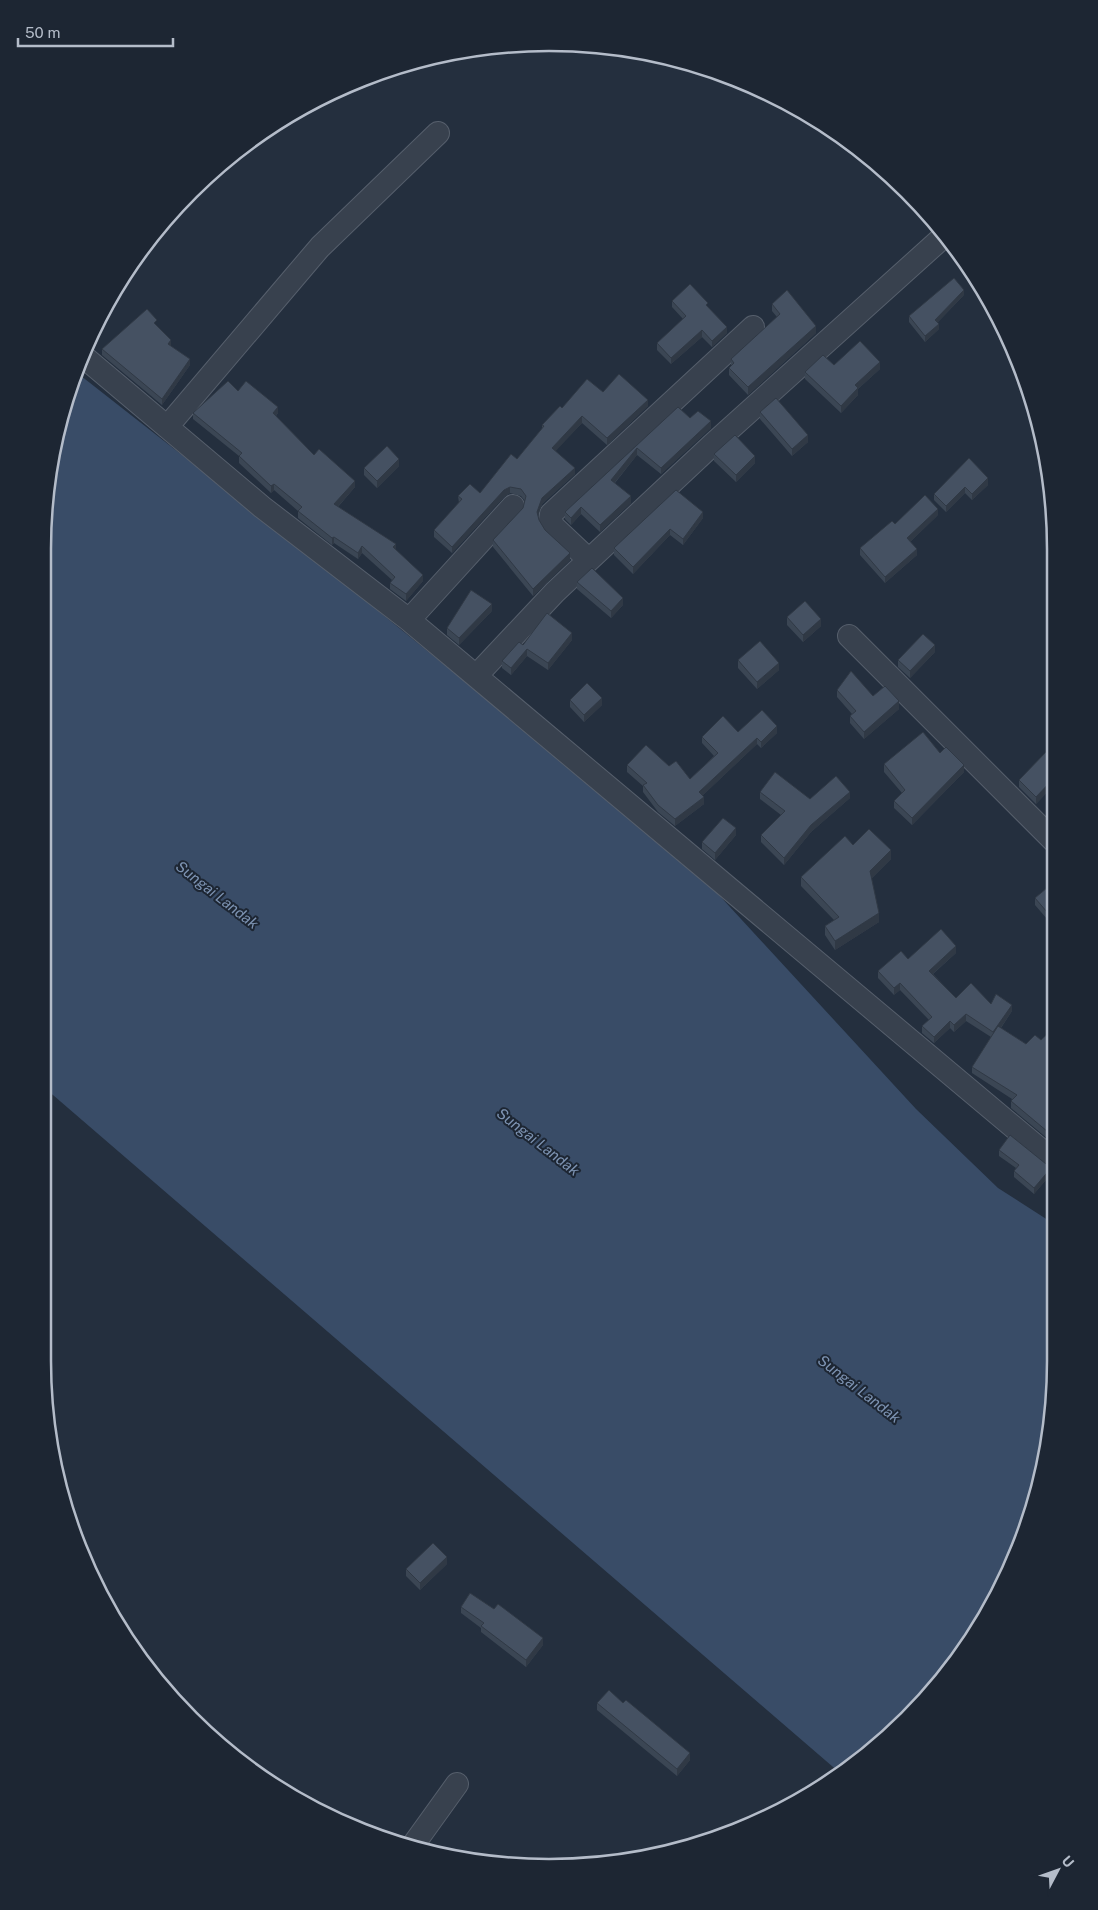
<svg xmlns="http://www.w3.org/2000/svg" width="1098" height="1910" viewBox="0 0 1098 1910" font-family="'Public Sans',sans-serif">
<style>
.water{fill:#394c67}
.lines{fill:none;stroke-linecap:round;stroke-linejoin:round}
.minor-casing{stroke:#565f6c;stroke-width:24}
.minor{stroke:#38414e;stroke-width:22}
.wall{fill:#3b4654}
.shaded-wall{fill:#303945}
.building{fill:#455162;stroke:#303945}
.labels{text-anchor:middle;stroke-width:4;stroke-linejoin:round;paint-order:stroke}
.water-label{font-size:15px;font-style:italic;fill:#7c92b1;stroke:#1d2633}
.rim{fill:none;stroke:#b4bcc9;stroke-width:2.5}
</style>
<rect width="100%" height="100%" fill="#242f3e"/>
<path class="water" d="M76,372L307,553L695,869L916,1109L998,1188L1054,1224V1394L1029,1524L970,1642L930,1695L858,1763L840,1773L46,1089L44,516L69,386Z"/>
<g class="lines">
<g class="minor-casing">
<path id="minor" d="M84,357L262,507L409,620L1054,1161
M167,427L320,247L438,133
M589,560L554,527L550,520L551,514L753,327
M409,620L513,506
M849,636L1054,841
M476,676L555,592L589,560L713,444L943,237
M411,1848L457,1784"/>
</g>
<use href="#minor" class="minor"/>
</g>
<path class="wall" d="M964,295L938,322L939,329L925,342L909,322V316Z
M672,301L708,307L727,333L712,347L702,337L671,364L657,350V343L683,319L672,307Z
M772,304L816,333L748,395L729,375V368L731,366V359L777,317L772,311Z
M157,326L171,346L190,365L162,405L102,355V349Z
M834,365L880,369L858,389V395L841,413L805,379V372Z
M238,391L278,413L276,416L314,455L355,487L338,507L396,550L423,581L406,601L390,589V583L392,580L362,553L358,559L334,543L332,545L298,518V511L274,490L271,493L239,463V456L193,419V413Z
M603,392L648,406L607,445L582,423L555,451L575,474L542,504L538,516L539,520L545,530L570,560L533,596L493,547V540L523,508L525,501L521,496L510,493L504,497L452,553L434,537V530L459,503L458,496L480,493L517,459L542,429V425L562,408Z
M678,407L690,418L711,428L661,474L637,455L615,483L631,503L600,532L581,514L571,525L565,519V512Z
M760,412L808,442L792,456L760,419Z
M714,454L755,463L736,482L714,461Z
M399,466L377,488L364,475V468Z
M988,478V485L972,500L965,493L946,512L934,500V494Z
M676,490L703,518L683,545L670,535L633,574L614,555V548Z
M938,515L910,542L917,555L885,583L860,555V548L895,524Z
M577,582L623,605L611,618L577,589Z
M492,611L459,645L447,635V628Z
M787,617L821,626L803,642L787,625Z
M572,640L548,670L527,656L511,675L502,668V661L523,645Z
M935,652L910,678L898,667V660Z
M738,660L779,670L757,689L738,668Z
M837,690L873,696L899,709L864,739L850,723V716L852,714L837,697Z
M570,700L602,705L584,722L570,707Z
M738,732L777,733L761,748L757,744L702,796L704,804L675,826L658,812L643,792V786L627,772V765L669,766L690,779L714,756L702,743V737Z
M940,753L964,772L912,825L894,808V801L902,793L884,772V764Z
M1054,760V785L1036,804L1019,787V780Z
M760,792L810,799L850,798L811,832L784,865L761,842V835L781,815L760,799Z
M736,835L715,860L702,849V842Z
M853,845L891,859L871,879L879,922L835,950L825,935V926L834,920L801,886V877Z
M1054,882L1053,926L1035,905V898Z
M956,953L933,974L956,998L991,1004L1012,1011L1001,1028L1026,1044L1041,1040L1054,1028V1144L1011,1108V1101L1012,1099L972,1073V1067L991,1037L966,1021L954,1032L950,1028L934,1043L922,1033V1026L929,1020L900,990L894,995L878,978V971L908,959Z
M999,1150L1051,1174L1034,1194L1014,1177V1171L1016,1168L999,1156Z
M447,1564L420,1590L406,1576V1569Z
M461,1607L543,1645L526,1667L481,1632V1628L461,1613Z
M597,1703H623L690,1760L677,1776L597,1710Z"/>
<path class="shaded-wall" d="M964,290V295L935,325V320Z
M111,302V307L105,313Z
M939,324V329L925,342V336Z
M816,326V333L748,395V387Z
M727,327V333L712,347V341Z
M702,330V337L671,364V358Z
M171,340V346L168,344Z
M190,359V365L162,405V399Z
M880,362V369L858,389V395L841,413V406L855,385Z
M648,400V406L607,445V438Z
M278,407V413L273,419V413Z
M582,416V423L552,455V448Z
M711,421V428L661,474V468Z
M808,435V442L792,456V449Z
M637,448V455L611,487V480Z
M755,456V463L736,482V475Z
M399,459V466L377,488V481Z
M575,468V474L542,504L537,518V512L542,498Z
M988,478V485L972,500V494Z
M355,481V487L334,511V504Z
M274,484V490L271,493V486Z
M510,487V493L504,497L452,553V547L504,490Z
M965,487V493L946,512V506Z
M631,496V503L600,532V525Z
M581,507V514L571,525V518Z
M938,509V515L907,545V538Z
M703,512V518L683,545V539Z
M670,529V535L633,574V567Z
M334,537V543L332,545V538Z
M396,544V550L393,554V547Z
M362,546V553L358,559V553Z
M917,549V555L885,583V577Z
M570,553V560L533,596V589Z
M423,575V581L406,601V594Z
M623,598V605L611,618V611Z
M492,604V611L459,645V638Z
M821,619V626L803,642V635Z
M572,633V640L548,670V663Z
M935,645V652L910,678V671Z
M527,649V656L511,675V668Z
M779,663V670L757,689V682Z
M602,698V705L584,722V715Z
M899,701V709L864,739V732Z
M777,726V733L761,748V742Z
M757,738V744L699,799V792Z
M964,765V772L912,825V818Z
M1054,778V785L1036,804V797Z
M850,792V798L811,832L784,865V858L811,825Z
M704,797V804L675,826V819Z
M736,828V835L715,860V853Z
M891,850V859L870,880V871Z
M879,913V922L835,950V941Z
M956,946V953L929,977V971Z
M900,983V990L894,995V988Z
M1012,1005V1011L993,1039V1032Z
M966,1014V1021L954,1032V1025Z
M950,1021V1028L934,1043V1037Z
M1051,1168V1174L1034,1194V1188Z
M447,1557V1564L420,1590V1583Z
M543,1638V1645L526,1667V1660Z
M690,1753V1760L677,1776V1769Z"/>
<path class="building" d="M954,278L964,290L935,320L939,324L925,336L909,316Z
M690,284L708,303L706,305L727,327L712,341L702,330L671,358L657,343L686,316L672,301Z
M787,290L816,326L748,387L729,368L734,363L731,359L780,314L772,304Z
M147,309L157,320L154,323L171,340L168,344L190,359L162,399L102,349Z
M860,341L880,362L855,385L858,388L841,406L805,372L823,355L834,365Z
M619,374L648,400L607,438L582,416L552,448L575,468L542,498L537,512L539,520L545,530L570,553L533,589L493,540L523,508L526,496L521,489L510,487L504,490L452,547L434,530L462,499L458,496L470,484L480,493L511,454L517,459L544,426L542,425L560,406L562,408L587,379L603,392Z
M228,381L238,391L246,381L278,407L273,413L314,455L319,449L355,481L334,504L396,544L393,547L423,575L406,594L390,583L395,577L362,546L358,553L334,537L332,538L298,511L302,507L274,484L271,486L239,456L242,453L193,413Z
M776,398L808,435L792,449L760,412Z
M678,407L690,418L698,411L711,421L661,468L637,448L611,480L631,496L600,525L581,507L571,518L565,512Z
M735,435L755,456L736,475L714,454Z
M387,446L399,459L377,481L364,468Z
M969,458L988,478L972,494L965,487L946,506L934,494Z
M676,490L703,512L683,539L670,529L633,567L614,548Z
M925,495L938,509L907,538L917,549L885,577L860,548L892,521L895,524Z
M592,568L623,598L611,611L577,582Z
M471,590L492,604L459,638L447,628Z
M805,601L821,619L803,635L787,617Z
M547,613L572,633L548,663L527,649L511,668L502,661L519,642L523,645Z
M923,634L935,645L910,671L898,660Z
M760,641L779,663L757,682L738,660Z
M851,671L873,696L885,686L899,701L864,732L850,716L856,711L837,690Z
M587,683L602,698L584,715L570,700Z
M762,710L777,726L761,742L757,738L699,792L704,797L675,819L658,805L643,785L647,783L627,765L646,745L669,766L676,761L690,779L718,753L702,737L723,716L738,732Z
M923,732L940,753L946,747L964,765L912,818L894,801L905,790L884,764Z
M1046,752L1054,760V778L1036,797L1019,780Z
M775,772L810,799L836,776L850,792L811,825L784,858L761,835L785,811L760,792Z
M723,818L736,828L715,853L702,842Z
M869,829L891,850L870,871L879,913L835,941L825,926L839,917L801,877L845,836L853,845Z
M1054,882V918L1053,919L1035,898Z
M941,929L956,946L929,971L956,998L971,983L991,1004L996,994L1012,1005L993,1032L966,1014L954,1025L950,1021L934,1037L922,1026L932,1017L900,983L894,988L878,971L901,951L908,959Z
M998,1026L1026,1044L1035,1035L1041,1040L1054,1028V1137L1011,1101L1017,1095L972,1067Z
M1010,1135L1051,1168L1034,1188L1014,1171L1019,1165L999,1150Z
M433,1543L447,1557L420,1583L406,1569Z
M470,1593L494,1609L498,1604L543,1638L526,1660L481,1626L484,1623L461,1607Z
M609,1690L623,1703L626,1700L690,1753L677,1769L597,1703Z"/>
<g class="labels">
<g class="water-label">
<text transform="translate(217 895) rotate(38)" y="5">Sungai Landak</text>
<text transform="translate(538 1142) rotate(38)" y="5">Sungai Landak</text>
<text transform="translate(859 1389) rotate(38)" y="5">Sungai Landak</text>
</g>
</g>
<path d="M0 0H1098V1910H0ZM549 51H549A498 498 0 0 1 1047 549V1361A498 498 0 0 1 549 1859H549A498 498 0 0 1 51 1361V549A498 498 0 0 1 549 51Z" fill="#1d2633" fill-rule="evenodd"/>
<path class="rim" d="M549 51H549A498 498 0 0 1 1047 549V1361A498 498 0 0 1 549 1859H549A498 498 0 0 1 51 1361V549A498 498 0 0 1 549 51Z"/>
<g transform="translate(1058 1870) rotate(49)" stroke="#1d2633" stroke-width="4" paint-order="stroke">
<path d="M0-4L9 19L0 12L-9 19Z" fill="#b4bcc9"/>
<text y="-8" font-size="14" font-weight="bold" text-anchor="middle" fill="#b4bcc9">U</text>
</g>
<path d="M18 38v8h155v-8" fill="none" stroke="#b4bcc9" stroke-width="2.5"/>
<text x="25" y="38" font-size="15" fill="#b4bcc9" stroke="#1d2633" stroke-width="4" paint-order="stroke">50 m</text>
</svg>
